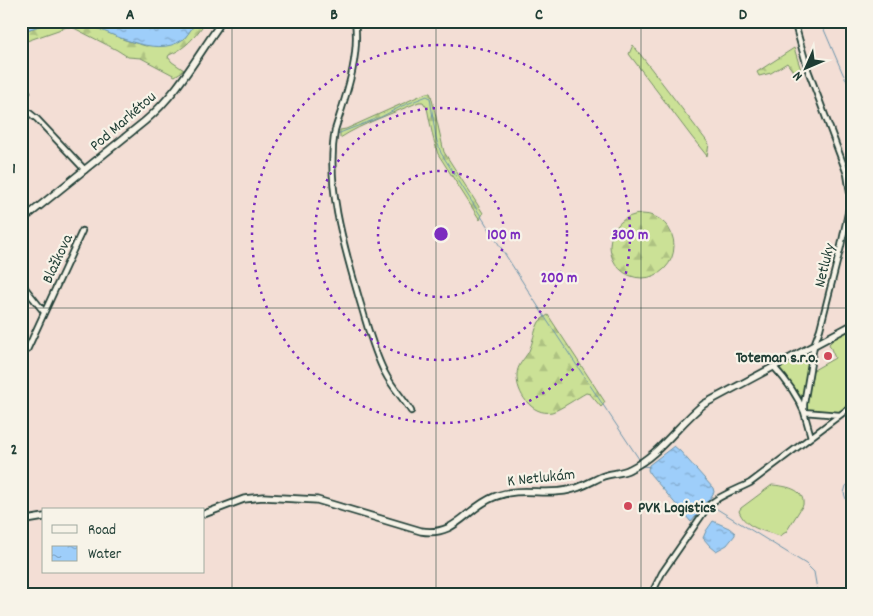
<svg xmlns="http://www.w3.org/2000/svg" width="873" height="616" viewBox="0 0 873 616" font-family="Dekko,sans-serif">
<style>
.grass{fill:#cbe196;stroke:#758f65}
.forest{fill:url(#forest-firs);stroke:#758f65}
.water{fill:url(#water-ripples);stroke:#6b94ab}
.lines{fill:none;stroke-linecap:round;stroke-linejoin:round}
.stream{stroke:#6b94ab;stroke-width:1}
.minor-casing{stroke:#1f3d34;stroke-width:8}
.tertiary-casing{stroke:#1f3d34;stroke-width:9}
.minor{stroke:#f7f3e8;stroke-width:4.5}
.tertiary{stroke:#f7f3e8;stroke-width:5.5}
.grid{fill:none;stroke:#1f3d34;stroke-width:1;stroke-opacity:0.55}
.ring{fill:none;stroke:#7b2cbf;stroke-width:2.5;stroke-dasharray:2.5 5}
.poi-dot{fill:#d1495b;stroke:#f7f3e8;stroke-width:2}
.labels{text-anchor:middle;stroke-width:4.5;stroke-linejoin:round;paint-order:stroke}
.street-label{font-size:16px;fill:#1f3d34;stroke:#f7f3e8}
.poi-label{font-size:16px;font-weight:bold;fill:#1f3d34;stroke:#f7f3e8;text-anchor:end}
.centre{fill:#7b2cbf;stroke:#f7f3e8;stroke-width:2.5}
.ring-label{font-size:15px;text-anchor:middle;font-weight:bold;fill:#7b2cbf;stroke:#f7f3e8;stroke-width:4.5;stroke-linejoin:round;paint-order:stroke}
.neatline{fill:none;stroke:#1f3d34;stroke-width:2}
.grid-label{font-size:16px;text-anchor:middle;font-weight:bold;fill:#1f3d34}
</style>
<defs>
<pattern id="forest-firs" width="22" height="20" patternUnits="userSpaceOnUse" patternTransform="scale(1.25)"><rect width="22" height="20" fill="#cbe196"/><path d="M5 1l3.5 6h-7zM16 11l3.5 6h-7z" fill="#aec282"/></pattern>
<pattern id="water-ripples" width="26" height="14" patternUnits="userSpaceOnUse" patternTransform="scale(1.25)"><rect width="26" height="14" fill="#9ecefa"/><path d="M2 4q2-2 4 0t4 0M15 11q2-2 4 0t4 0" fill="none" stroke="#80a8cb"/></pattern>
</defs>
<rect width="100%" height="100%" fill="#f3ded5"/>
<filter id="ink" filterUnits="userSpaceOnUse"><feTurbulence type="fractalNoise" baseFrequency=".02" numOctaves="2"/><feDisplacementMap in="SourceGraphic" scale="10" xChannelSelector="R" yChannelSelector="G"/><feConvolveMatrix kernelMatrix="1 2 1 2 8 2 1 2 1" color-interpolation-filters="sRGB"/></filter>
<g filter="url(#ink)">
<path class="grass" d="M633,45L709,144L707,156L691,136L629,54Z
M852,329L851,380H852V404C849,406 845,409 842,411C833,415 818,412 809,411L805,406L812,371L835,358L829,344L835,338Z
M809,352L807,375L803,399L780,368Z
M772,485C784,486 805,488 803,505L786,532L780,536C764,531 745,528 739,511L741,508Z"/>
<path class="forest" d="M54,21H81L125,40L146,46L184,39L197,21H211L204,24C195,37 185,49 169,55L168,57L172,62L184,70L175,76L141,58L128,57L117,50L72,27H67L21,43V32Z
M794,48L801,70L795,74L787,63L771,73L759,76L757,72Z
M426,93H430L431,95L444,152L483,213L480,220L438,154L433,137L427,108L423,102H419C394,113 363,123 340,138V130L346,129Z
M610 246a32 32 0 1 1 64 0a32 32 0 1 1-64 0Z
M548,315L605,402L601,407L590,394L586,393C577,398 561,409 552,412C532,416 516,393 517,375C517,365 524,360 529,351C533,343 534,330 539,322C541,319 545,317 548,315Z"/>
<path class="water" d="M21,21H54L21,32Z
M81,21H197C192,27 188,36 182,40C156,59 107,32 81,21Z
M674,446L680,451L713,488L714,492L708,502L691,522L650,474L648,470L649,465Z
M713,521L729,528L735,533V535L727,545L716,551L710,546L703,538L706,531Z"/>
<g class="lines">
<path class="stream" d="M821,21L822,25L843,74L852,89
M337,134L381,117L402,106L427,96L430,98L436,138L441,153L548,322L639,459
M643,466L650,467
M852,481L846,486L844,493L852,518
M717,509L806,564L814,572L818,595"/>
<g class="minor-casing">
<path id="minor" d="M355,21C360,58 346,95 335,130C325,187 345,250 361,305C368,328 374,352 385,373C392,387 403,398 411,411
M734,21H753
M794,21L808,70L847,174L851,199L841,246L820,329L814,345L804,404V412L811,437
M21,99L27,92
M21,106L37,119L85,170
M21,283L44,312
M27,350L82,231
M774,367C787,381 797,395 804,412L840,415
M651,595L662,573L709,505C721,494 737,490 750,483L852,406"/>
</g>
<g class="tertiary-casing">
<path id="tertiary" d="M21,221L145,121C176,95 195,60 218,27L220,21
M204,514L244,499L263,497L317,500L421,531C456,537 466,508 494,497C521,486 543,496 569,490C581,488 590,482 601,477C610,473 621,474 630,469C660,455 678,424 704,404L852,325
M21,521L44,517"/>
</g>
<use href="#minor" class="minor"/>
<use href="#tertiary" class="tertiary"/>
</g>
</g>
<path class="grid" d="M232,21V595M436,21V595M641,21V595M21,308H852"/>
<g class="ring">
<circle cx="441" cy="234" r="63"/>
<circle cx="441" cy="234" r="126"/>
<circle cx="441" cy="234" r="189"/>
</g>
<g class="poi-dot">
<circle cx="828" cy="356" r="5"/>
<circle cx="628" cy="506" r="5"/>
</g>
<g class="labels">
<g class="street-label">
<text transform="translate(122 120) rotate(-41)" y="6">Pod Markétou</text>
<text transform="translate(56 258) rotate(-65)" y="6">Blažkova</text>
<text transform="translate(823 265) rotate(-76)" y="6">Netluky</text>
<text transform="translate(541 476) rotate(-6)" y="6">K Netlukám</text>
</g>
<g class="poi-label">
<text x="818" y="362">Toteman s.r.o.</text>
<text x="638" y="512" text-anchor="start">PVK Logistics</text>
</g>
</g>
<circle cx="441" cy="234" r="8" class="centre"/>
<g class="ring-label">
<text x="504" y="239">100 m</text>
<text x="630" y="239">300 m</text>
<text x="559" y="282">200 m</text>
</g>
<rect width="873" height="616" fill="none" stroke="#f7f3e8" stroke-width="55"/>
<rect x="42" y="508" width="162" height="65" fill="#f7f3e8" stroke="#a1aaa0"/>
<rect x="52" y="525" width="25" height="8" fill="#f7f3e8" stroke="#a1aaa0"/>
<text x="88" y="534" font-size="15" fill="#1f3d34">Road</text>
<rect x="52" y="546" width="25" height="15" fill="url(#water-ripples)" stroke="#a1aaa0"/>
<text x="88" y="558" font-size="15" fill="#1f3d34">Water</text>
<g transform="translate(806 68) rotate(225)" stroke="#f7f3e8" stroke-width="4" paint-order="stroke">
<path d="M0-4L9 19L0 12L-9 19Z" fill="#1f3d34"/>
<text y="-8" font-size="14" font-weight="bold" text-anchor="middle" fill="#1f3d34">N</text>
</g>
<rect x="28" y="28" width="818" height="560" class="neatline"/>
<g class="grid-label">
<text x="130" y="19">A</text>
<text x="334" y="19">B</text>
<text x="539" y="19">C</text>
<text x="743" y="19">D</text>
<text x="14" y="173">1</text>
<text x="14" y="454">2</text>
</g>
</svg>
